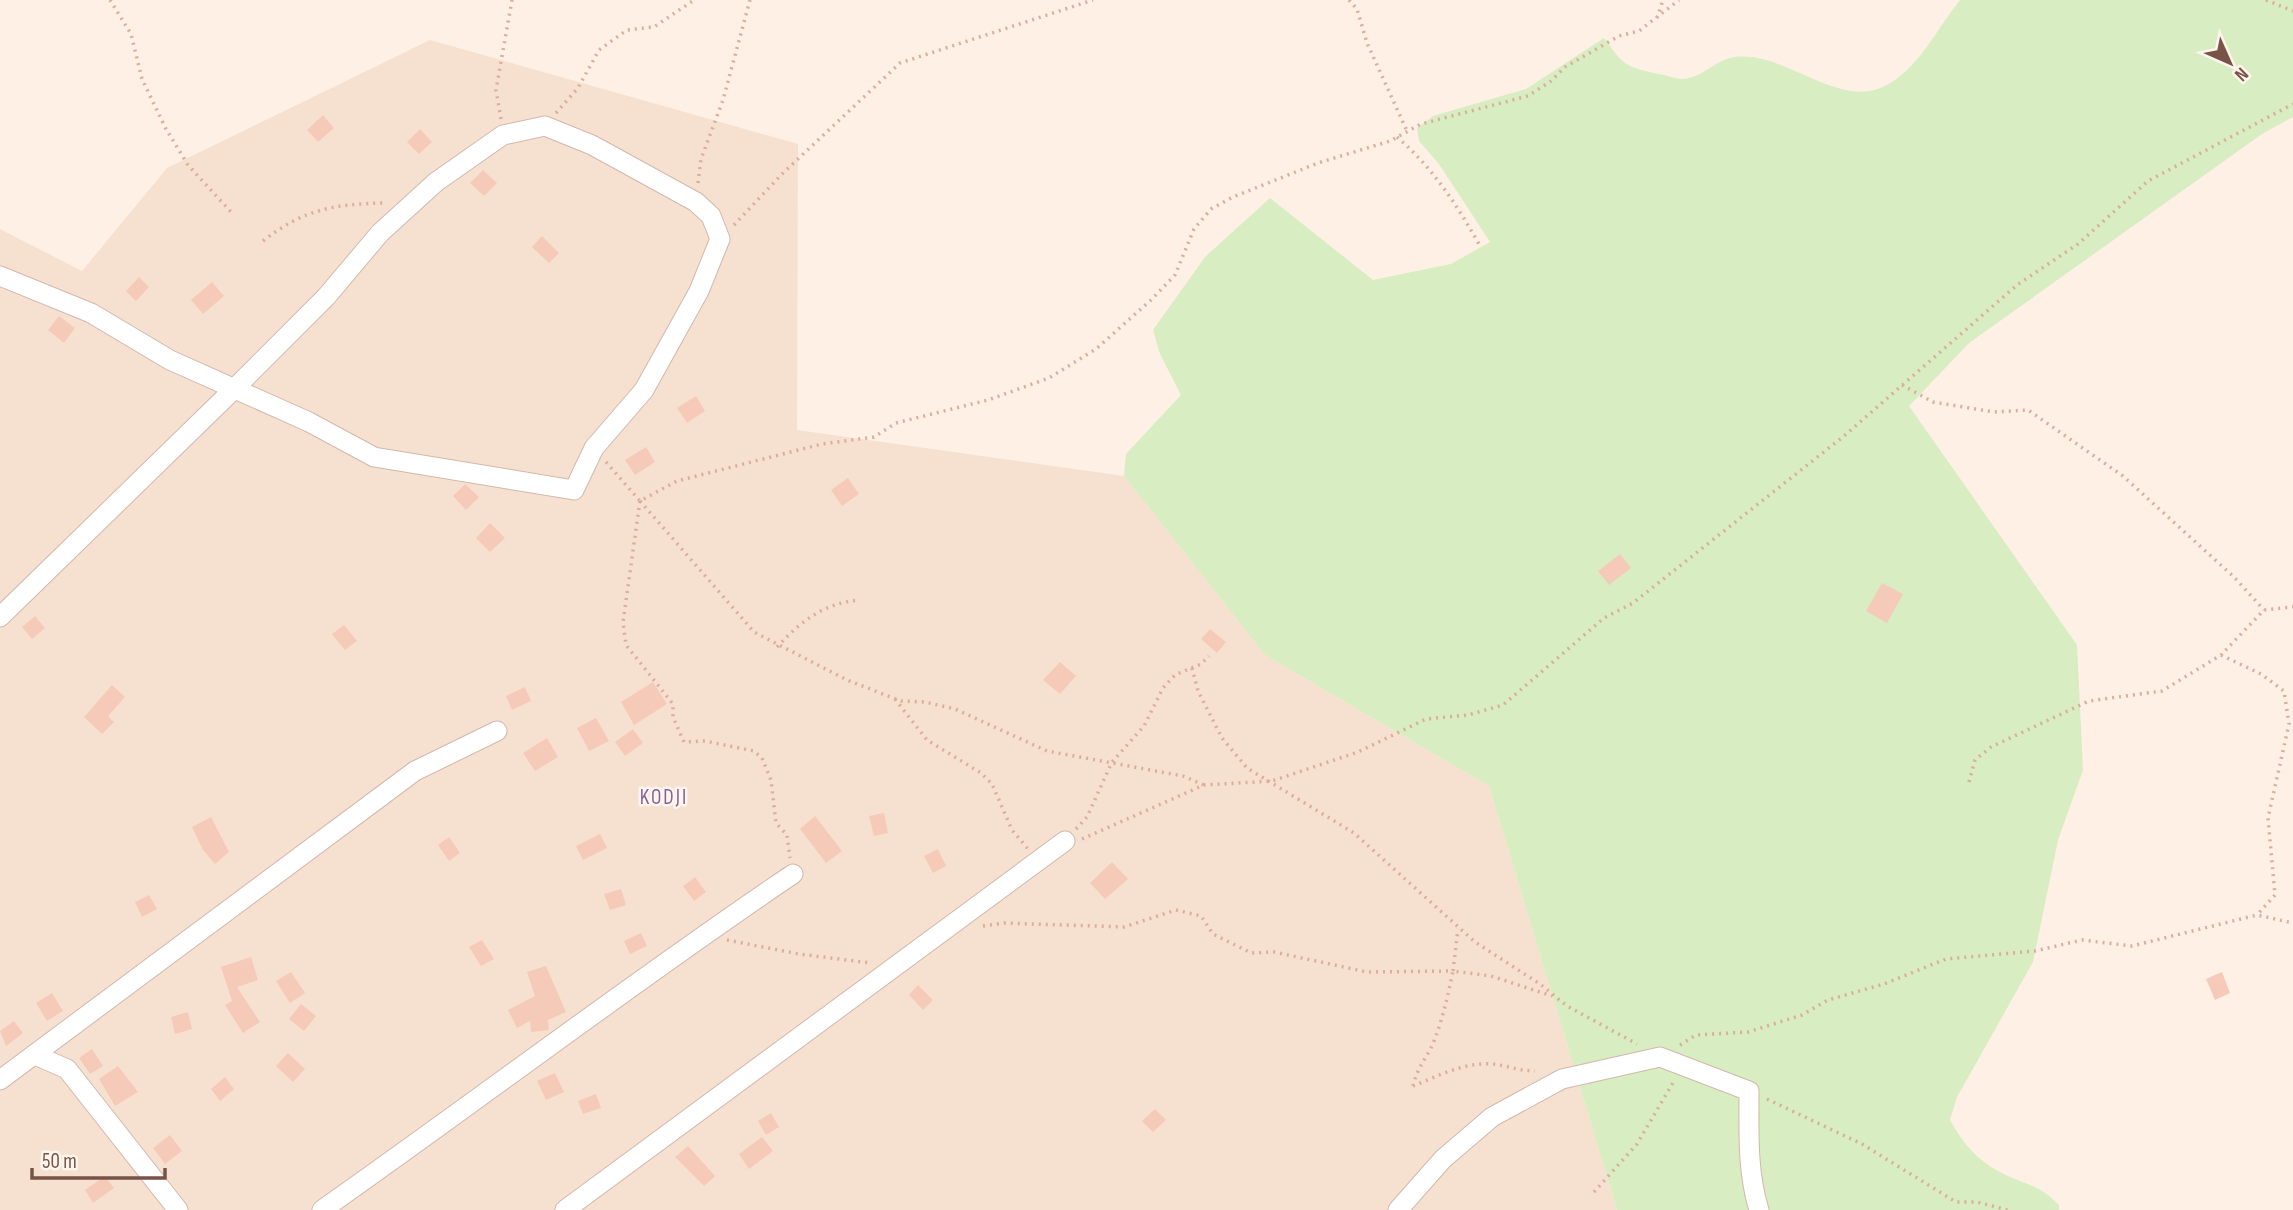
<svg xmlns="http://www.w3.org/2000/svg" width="2293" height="1210" viewBox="0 0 2293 1210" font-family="'Sofia Sans Condensed',sans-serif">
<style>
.residential{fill:#f6e1d1}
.green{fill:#d8edc1}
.building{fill:#f5cab9}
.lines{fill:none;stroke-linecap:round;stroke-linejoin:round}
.street-casing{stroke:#d2b8ab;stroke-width:21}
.path{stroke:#dbad9c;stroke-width:3.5;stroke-dasharray:2 5;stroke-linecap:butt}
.street{stroke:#fff;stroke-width:19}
.labels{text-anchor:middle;stroke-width:5;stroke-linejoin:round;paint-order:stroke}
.neighbourhood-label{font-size:21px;letter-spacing:2px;fill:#82629c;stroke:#fff5ec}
</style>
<rect width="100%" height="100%" fill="#fef0e4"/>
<path class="residential" d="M430,40L798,144L797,430L1124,476L1265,655L1489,786L1617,1210H0V229L82,271L167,168Z"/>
<path class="green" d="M1960,0H2293V117L2262,134L1969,343L1909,406L2077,645L2083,770L2058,840L2033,962L1957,1097L1950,1120C1962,1142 1976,1159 1998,1171C2023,1185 2036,1182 2059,1205V1210H1617L1489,786L1265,655L1124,476L1126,454L1181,395L1160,354L1153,330L1205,257L1270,198L1373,280L1451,264L1490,242L1439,164L1419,141L1417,128L1433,116L1526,89L1604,38C1610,46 1617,57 1625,63C1636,71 1658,73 1671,77C1698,86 1711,60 1735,57C1785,51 1837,108 1883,87C1917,72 1937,28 1960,0Z"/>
<path class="building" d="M323,115L334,128L318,142L307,130Z
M420,129L432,142L419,154L407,142Z
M483,170L497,183L484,196L470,183Z
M542,236L559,253L549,263L532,247Z
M139,277L149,287L136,301L126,291Z
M212,282L224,296L203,314L191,300Z
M59,316L75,328L64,343L48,330Z
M696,396L705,411L687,423L677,408Z
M646,447L655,462L635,475L625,460Z
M848,478L859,494L842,506L831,490Z
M465,484L479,497L466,510L453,496Z
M490,523L505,538L490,552L476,538Z
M1620,554L1631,568L1609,585L1598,571Z
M1882,583L1903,594L1887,623L1866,611Z
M35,616L45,628L32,639L22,627Z
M344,625L357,641L345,650L332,634Z
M1210,629L1226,642L1217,653L1201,639Z
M1060,662L1076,676L1060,694L1043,680Z
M653,682L667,704L634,725L621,702Z
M112,685L125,697L108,716L114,722L102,734L84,717Z
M525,687L531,701L512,710L506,696Z
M596,718L609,741L589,751L577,728Z
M633,729L643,743L625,756L615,742Z
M547,738L558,757L535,771L523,753Z
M884,813L888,833L874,836L869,816Z
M815,816L842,851L826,863L800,829Z
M211,817L229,852L215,864L203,850L192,827Z
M600,834L607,848L583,860L576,846Z
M449,837L460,853L449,861L438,845Z
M938,849L946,866L933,873L924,856Z
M1112,862L1128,879L1105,899L1090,883Z
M695,877L706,892L694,901L683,886Z
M621,889L626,905L610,910L604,894Z
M149,895L157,909L142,917L135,902Z
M641,933L647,946L630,954L624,941Z
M482,940L494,959L481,966L469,947Z
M251,957L258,980L237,987L260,1022L243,1033L225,1005L232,1001L221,967Z
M546,966L566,1012L548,1020L549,1030L531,1032L530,1021L517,1028L508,1010L535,996L527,972Z
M291,972L305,993L290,1003L276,981Z
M2222,972L2230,993L2215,1000L2206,979Z
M918,985L933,1000L923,1010L909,995Z
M52,993L63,1011L47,1021L36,1003Z
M301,1004L316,1016L304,1031L289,1019Z
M188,1012L192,1029L175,1034L171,1017Z
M14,1021L23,1033L6,1046L0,1031Z
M92,1049L103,1066L90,1074L79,1058Z
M288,1053L305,1069L293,1082L276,1066Z
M118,1066L138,1092L115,1106L99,1079Z
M555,1073L564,1092L546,1100L537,1081Z
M225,1077L234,1089L220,1101L211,1089Z
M596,1094L601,1108L583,1114L578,1101Z
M1155,1109L1166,1120L1153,1132L1142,1121Z
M771,1113L779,1127L766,1135L758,1121Z
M170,1135L182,1151L165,1164L153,1148Z
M762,1137L773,1151L749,1169L739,1154Z
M688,1146L715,1176L704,1186L675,1157Z
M105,1176L114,1188L93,1203L85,1190Z"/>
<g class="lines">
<g class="street-casing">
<path id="street" d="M0,276L91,313L170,360L309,422L374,457L574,490L594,448L644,390L699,291L720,239L711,216L696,202L592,145L545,126L503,135L436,182L380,233L326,297L233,390L0,617
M35,1055L67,1069L178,1210
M0,1080L415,771L497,731
M322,1210C480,1099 633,982 793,874
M565,1210L1065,841
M1398,1210L1443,1159L1492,1117L1562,1079L1660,1057L1749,1091C1749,1132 1747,1171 1759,1210"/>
</g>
<path class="path" d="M110,0L131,34L142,79L166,129L188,165L231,212
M1349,0L1357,9L1367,43L1407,131
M2266,0L2293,11
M1657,18L1663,0
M556,113L578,88L599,50L627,30L654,27L694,0
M501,119L496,90L512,0
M1397,137C1433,168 1457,205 1480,246
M698,183L701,159L723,100L750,0
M734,225L782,174L900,63L1093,0
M263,241C304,209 334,204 385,203
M1902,385L1933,402L1994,412L2028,410L2123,476L2234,577L2264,610
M606,462L640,501L677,481L822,444L874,437L896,423L988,400L1049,378L1096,349L1151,300L1175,275L1194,229L1211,209L1233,197L1318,163L1390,141L1421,124L1528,96L1551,81L1565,67L1619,36L1639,31L1679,0
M640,501L754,632L847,680L901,701L925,702L955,709L1047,751L1183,776L1204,785
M640,501L623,622L626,645L673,704V717L684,742L705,741L754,751L762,758L771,780L776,823L787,835L790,858
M777,647C801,621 824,603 860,600
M2221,655L2261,674L2284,691L2289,724L2268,818L2275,895L2257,915
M1192,668L1198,691L1222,738L1247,768L1354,833L1475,942L1540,984L1567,1006L1637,1044
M895,699L927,740L981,773L992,784L1012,830L1028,849
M1969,782L1975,760L1991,747L2089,701L2162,691L2221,655L2264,610L2293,607
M1076,829L1087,817L1112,762L1144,726L1163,688L1175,675L1201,664L1209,656
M1082,839L1204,785L1272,781L1358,752L1426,719L1468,715L1503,705L1604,618L1633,603L1844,436L2017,285L2078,244L2148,181L2293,104
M983,926L1004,923L1124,927L1176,910L1201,916L1213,934L1251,953L1274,952L1367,972L1453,971L1458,929
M727,940L799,954L871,963
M1680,1045L1696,1035L1748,1032L1802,1015L1828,1000L1884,984L1946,959L2035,951L2082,940L2132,946L2257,915L2293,923
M1413,1086C1418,1065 1427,1059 1434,1041C1443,1018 1448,995 1453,971L1491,976L1552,996
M1413,1086C1438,1076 1464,1062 1492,1064C1506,1065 1518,1071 1535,1071
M1767,1099L1862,1144L1956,1202H1977L2008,1210
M1594,1192L1637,1144L1674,1081"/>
<use href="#street" class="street"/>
</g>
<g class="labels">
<g class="neighbourhood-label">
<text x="664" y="804">KODJI</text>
</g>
</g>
<g transform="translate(2230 63) rotate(135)" stroke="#fff5ec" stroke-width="5" paint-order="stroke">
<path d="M0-5L12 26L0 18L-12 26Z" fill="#785347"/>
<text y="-10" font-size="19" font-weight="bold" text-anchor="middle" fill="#785347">N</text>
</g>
<path d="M32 1168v10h133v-10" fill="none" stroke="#785347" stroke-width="3.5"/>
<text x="42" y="1168" font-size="21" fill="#785347" stroke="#fff5ec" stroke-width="5" paint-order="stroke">50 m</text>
</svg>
